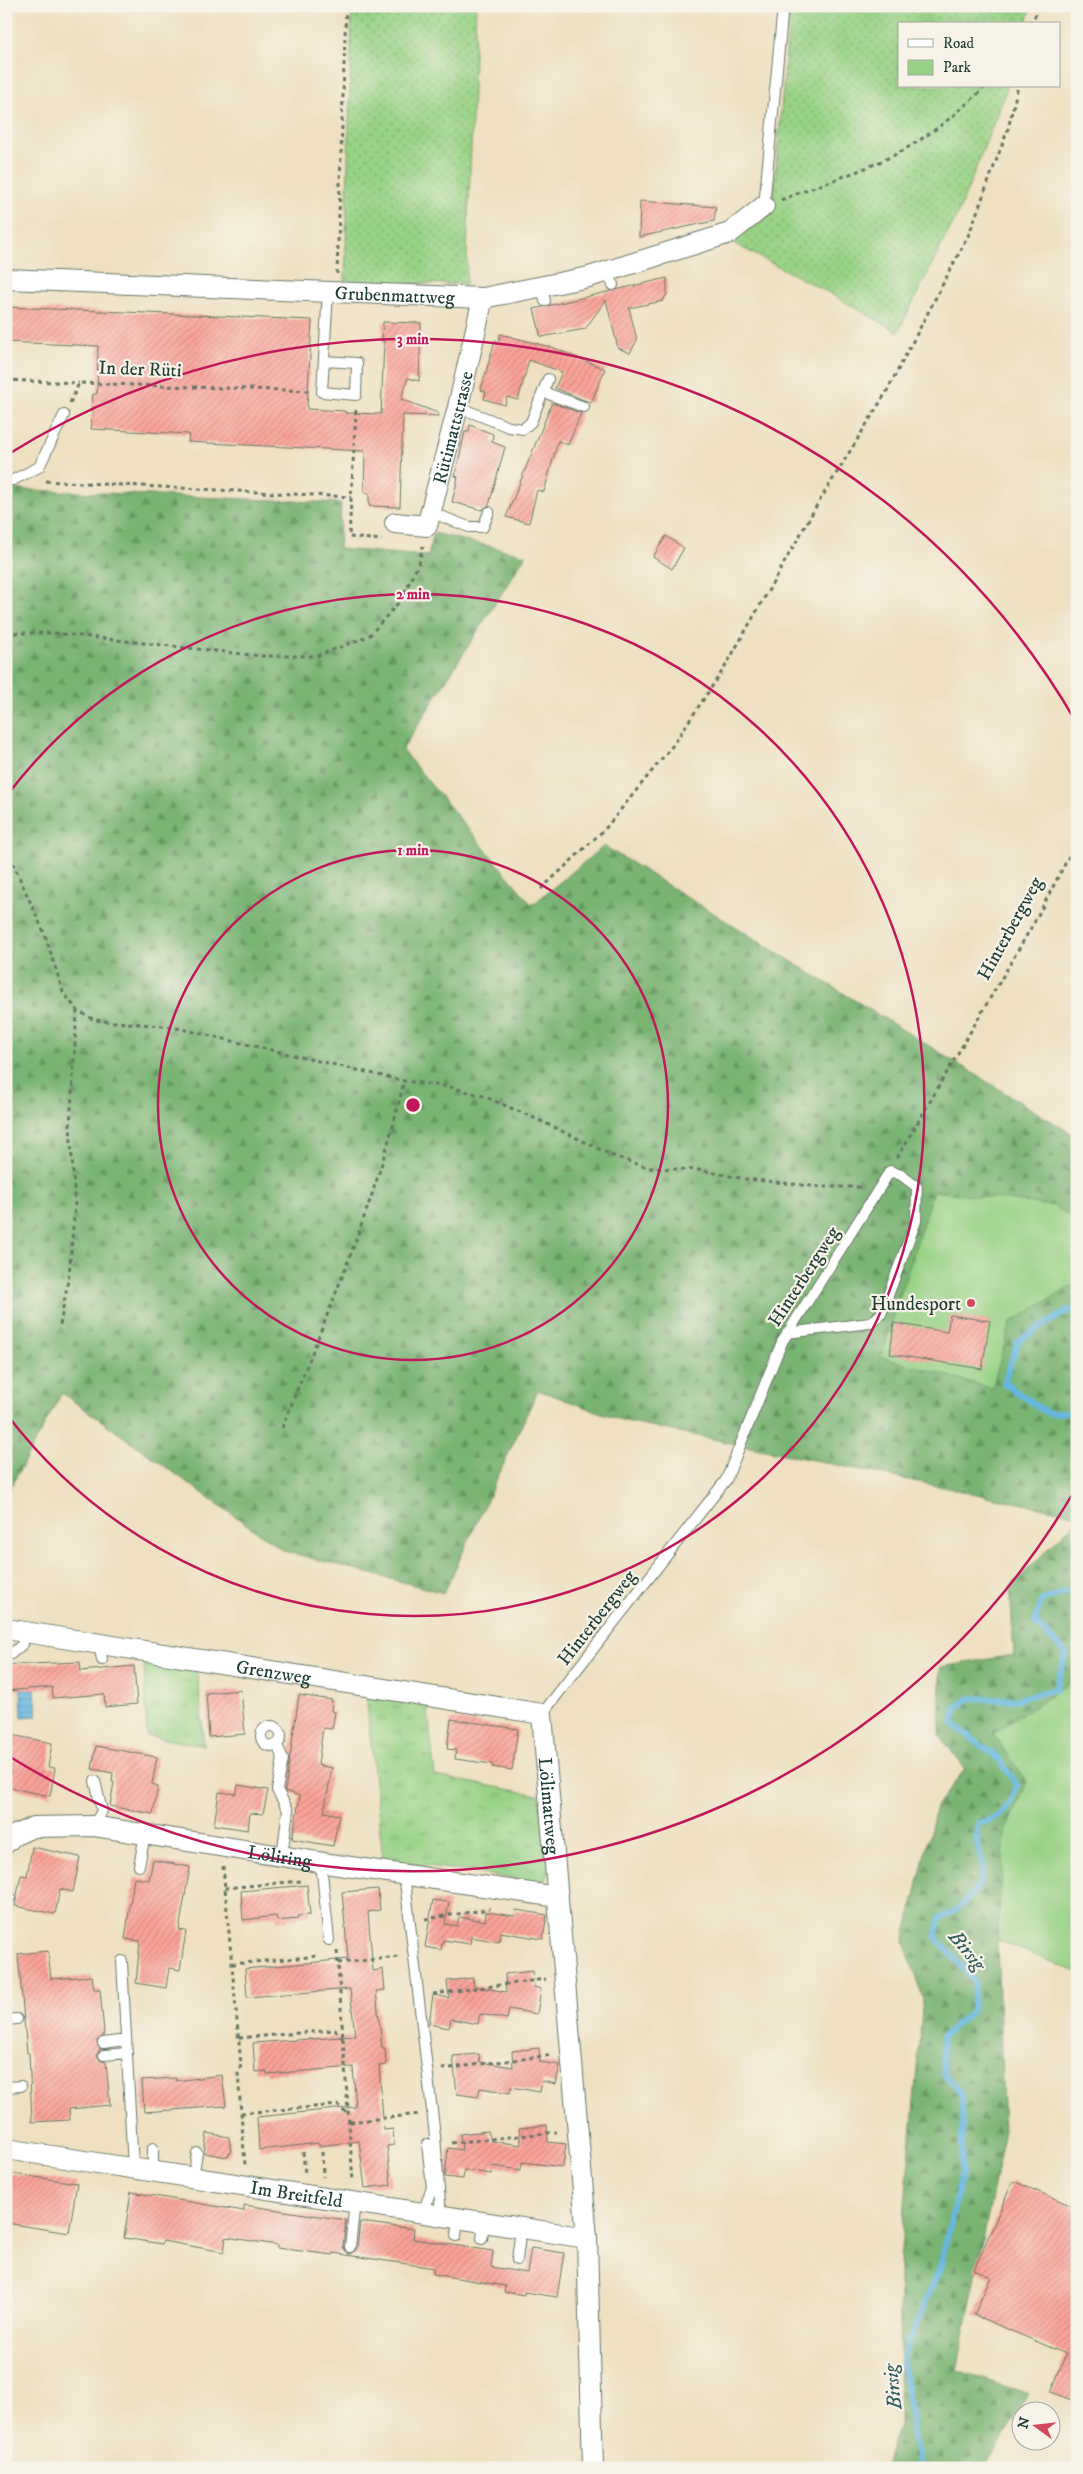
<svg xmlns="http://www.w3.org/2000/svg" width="1083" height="2474" viewBox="0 0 1083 2474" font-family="'IM FELL DW Pica',serif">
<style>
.grass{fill:url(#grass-tufts);stroke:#5c885d}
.forest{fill:url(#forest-firs);stroke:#4c7854}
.park{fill:#98d286;stroke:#5c885d}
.garden{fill:url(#garden-dots);stroke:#5c885d}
.water{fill:url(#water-rules);stroke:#427a8a}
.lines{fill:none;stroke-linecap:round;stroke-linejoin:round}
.stream{stroke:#66b7e1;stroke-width:6}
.building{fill:url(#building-hatch)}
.lane-casing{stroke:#677665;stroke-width:12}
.street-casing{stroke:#677665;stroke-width:22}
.path{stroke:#677665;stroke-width:3;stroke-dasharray:4 4;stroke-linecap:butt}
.lane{stroke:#fff;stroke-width:10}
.street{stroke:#fff;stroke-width:20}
.ring{fill:none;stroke:#c2185b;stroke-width:2.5}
.poi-dot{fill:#d1495b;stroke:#f7f3e8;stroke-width:2}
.labels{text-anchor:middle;stroke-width:4.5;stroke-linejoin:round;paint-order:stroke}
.street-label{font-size:19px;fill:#1f3d34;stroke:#f7f3e8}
.poi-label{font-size:19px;fill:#1f3d34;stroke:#f7f3e8;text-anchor:end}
.water-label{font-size:20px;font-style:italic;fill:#315c5f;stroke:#f7f3e8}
.centre{fill:#c2185b;stroke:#f7f3e8;stroke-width:2.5}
.ring-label{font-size:15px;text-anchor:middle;font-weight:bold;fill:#c2185b;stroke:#f7f3e8;stroke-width:4.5;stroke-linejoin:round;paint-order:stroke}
</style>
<defs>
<pattern id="grass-tufts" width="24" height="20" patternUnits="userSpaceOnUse" patternTransform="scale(1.25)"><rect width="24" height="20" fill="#98d286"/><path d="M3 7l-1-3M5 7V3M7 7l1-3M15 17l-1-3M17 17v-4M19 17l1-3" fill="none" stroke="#7bac6e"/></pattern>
<pattern id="forest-firs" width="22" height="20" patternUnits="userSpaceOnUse" patternTransform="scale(1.25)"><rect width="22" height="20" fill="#7ab473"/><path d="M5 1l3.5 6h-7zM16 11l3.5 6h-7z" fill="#63945f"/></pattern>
<pattern id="garden-dots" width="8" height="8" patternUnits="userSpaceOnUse" patternTransform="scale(1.25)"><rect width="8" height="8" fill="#98d286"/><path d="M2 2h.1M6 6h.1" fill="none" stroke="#7bac6e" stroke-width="1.8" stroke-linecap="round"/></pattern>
<pattern id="water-rules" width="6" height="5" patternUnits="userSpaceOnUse" patternTransform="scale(1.25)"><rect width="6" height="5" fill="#66b7e1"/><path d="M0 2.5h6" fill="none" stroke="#5396b7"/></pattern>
<pattern id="building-hatch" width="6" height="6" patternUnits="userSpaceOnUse" patternTransform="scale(1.25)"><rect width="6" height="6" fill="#fca399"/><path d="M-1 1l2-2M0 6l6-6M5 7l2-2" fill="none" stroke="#cb867e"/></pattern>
</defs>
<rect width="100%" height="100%" fill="#f7f3e8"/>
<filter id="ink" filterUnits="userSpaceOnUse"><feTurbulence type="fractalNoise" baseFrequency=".02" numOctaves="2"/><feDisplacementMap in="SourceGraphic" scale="10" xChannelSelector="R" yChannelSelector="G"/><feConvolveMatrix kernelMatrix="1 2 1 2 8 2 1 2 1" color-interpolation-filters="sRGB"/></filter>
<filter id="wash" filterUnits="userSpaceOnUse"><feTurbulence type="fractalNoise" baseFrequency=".0096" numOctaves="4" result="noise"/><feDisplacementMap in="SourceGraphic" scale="20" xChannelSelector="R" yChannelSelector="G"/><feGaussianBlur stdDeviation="1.12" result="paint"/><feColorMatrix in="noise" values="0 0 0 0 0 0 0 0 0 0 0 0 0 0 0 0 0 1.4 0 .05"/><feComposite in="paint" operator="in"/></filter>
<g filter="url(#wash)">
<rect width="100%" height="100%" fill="#eee0c0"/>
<path class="grass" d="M144,1658L197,1666L204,1746L147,1736Z
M366,1696L427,1703L435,1776L539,1795L550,1867L545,1880L529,1881L383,1859Z"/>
<path class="forest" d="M6,489L341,503L339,549L428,556L434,533L526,555L402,750L532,905L604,846L1077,1137V1515L621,1420L538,1390L444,1593L284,1551L62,1393L6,1495Z
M1077,1520V1678L993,1734L1028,1782L1005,1832L997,1940L1004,2135L957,2371L1029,2394L985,2468H883L899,2425L900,2262L923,1999L904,1942L936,1807L965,1769L940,1736V1667L1014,1655L1010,1587Z"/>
<path class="park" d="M933,1191L1054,1206L1077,1221V1283L1011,1322L992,1388L881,1357Z
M1077,1678V1972L997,1940L1005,1832L1027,1782L993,1734Z"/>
<path class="garden" d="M352,6H476L466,284L345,283Z
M790,6H1031L1027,24H899V86H1008L960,209L898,332L831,294L729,241L772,214Z"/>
<path class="water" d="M34,1674L37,1716L22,1717L20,1675Z"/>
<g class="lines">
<path class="stream" d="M1077,1310L1067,1311L1018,1341L1004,1383L1047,1413L1077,1412
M919,2468L902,2358L940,2267L962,2173V2093L944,2075L942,2037L972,2011L975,1982L935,1936L940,1918C956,1913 983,1889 983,1870C982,1851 973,1846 978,1824C1002,1817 1010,1809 1017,1785L999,1759L953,1724L956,1708L970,1698L1014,1700L1056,1689L1066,1653L1035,1623L1041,1601L1077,1588"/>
</g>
<g id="blocks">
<path class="building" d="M640,201L716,207L714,221L639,237Z
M667,278V294L663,301L629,308L637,340L630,353L618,348L606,300L585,329L541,337L534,309Z
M6,307L312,320L307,409L345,411V413L381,414L384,341H382L383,322L421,323L419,381L408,378L401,399L438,413V416L403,415L400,507L369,506V493H364L365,451L188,442L189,434L91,429L93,394H97L98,346L6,342Z
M500,334L554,348L605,369L591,403L555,388L562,372L529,360L518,400L507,397L505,405L484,399L486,392L481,390L495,340L499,341Z
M552,403L581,413L568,445L558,441L544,492L537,490L529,523L506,517Z
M470,425L493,434L492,442L505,447L489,505L482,510L452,502L458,477L455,476L465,432H469Z
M666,536L684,548L672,569L653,557Z
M950,1315L990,1321L982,1369L890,1354L894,1323L947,1332Z
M80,1662L81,1671L134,1666L137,1704L105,1707L104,1694L53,1698L52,1687L6,1691V1665Z
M241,1690L245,1734L209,1737L206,1693Z
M299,1695L332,1700L331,1711L335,1712L332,1729L323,1728L318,1765L332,1768L324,1812L339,1815L333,1846L292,1839L300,1796L285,1791Z
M451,1719L518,1729L512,1770L492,1767V1764L455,1759L456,1750L447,1749Z
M6,1734L52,1743L48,1767L55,1768L50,1796L7,1787L11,1766L6,1765Z
M96,1746L157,1757L152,1784L158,1786L153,1814L110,1806L114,1782H112L113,1773L92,1769Z
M238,1785L268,1790L263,1814L250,1813L248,1830L214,1825L219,1792L236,1794Z
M32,1847L80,1857L73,1892L60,1889L55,1914L15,1906L21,1875L27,1876Z
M153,1860L190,1867L179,1930L186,1931L180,1970L169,1968L166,1988L136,1983L140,1941L125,1939L134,1878L149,1880Z
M307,1885L310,1915L297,1916L298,1919L277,1921L276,1916L243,1920L241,1891Z
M378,1889L380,1910L368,1912L373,1971L383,1969L385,1990L376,1991L382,2048H385L386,2065L379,2066L384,2130L393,2129L394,2145L387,2146L391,2185L365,2188L359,2141L319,2146V2143L259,2150L257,2117L356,2107L353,2067L267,2074L266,2071L255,2072L253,2043L355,2036L350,1989L247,1997L245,1969L348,1959L342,1892Z
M433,1900L449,1902L445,1924L457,1926L459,1917L485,1921L486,1912L515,1916L516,1910L547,1915L543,1939L500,1932L499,1942L471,1937L470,1944L443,1940L441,1950L425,1947Z
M48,1951L51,1979L92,1976L94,1989H100L104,2032L103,2036L97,2041L100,2049L97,2055L101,2061L106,2062L110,2105L69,2109L70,2120L32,2122L29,2053H27L18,1954Z
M533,1971L534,1987L541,1989L537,2014L509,2009L507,2019L480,2014L478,2024L451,2019L449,2028L429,2024L433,1995L449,1998L447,1981L473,1978L474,1986L506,1992L505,1974Z
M539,2048L540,2062L560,2065L556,2084L542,2081L540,2092L511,2087L510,2093L480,2088L478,2097L457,2094L453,2056L479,2054L480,2062L513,2067L512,2051Z
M222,2075L226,2106L144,2112L142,2080L176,2078V2081Z
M547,2125L548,2142L566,2144L563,2167L522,2162L521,2170L492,2166L491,2174L464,2170L463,2179L445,2177L448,2148L462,2150L460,2134L488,2131L491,2141L521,2145L519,2128Z
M207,2133L229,2137L231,2153H229L228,2157L204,2153Z
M6,2173L77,2183L69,2233L6,2223Z
M1013,2181L1077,2208V2402L1051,2392L1066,2354L974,2315L991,2277L974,2270Z
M131,2192L244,2211V2205L346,2220L343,2247L349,2254L353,2253L357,2248L360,2222L414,2229L413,2239L493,2251L491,2267L527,2273L531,2248L564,2253L557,2297L524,2292V2295L504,2292L505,2286L433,2274L434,2268L333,2253V2255L277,2248V2245L226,2237L224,2252L163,2241L162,2244L124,2238Z"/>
</g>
</g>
<g filter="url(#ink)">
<use href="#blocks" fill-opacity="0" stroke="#677665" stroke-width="1"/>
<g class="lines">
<g class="lane-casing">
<path id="lane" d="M764,206L783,6
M609,271L613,285
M542,287L545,301
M324,361L357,363L356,395L322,392L328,291
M543,392L584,407
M458,407L509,427L523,429L531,422L548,379
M6,480H13L39,467L64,415
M430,512L469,527H483L489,512
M99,1643L102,1660
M6,1655L11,1654L23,1644V1631
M542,1714L726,1480L782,1342L890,1171L901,1175L917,1187L916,1221L881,1314L870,1323L787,1333
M261 1736a10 10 0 1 1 20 0a10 10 0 1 1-20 0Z
M277,1745L283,1759L277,1790L288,1810L282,1856
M93,1826L102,1811L95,1781
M321,1863L329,1940
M139,1866L145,1834
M404,1873L435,2136L441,2216
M6,1897H10
M122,1961L133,2168
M6,2020L17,2019
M103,2043L126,2040
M104,2055L127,2053
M6,2087L21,2086
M153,2148V2171
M193,2178L197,2153
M423,2213L432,2187L427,2144
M456,2236L458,2219
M482,2239L484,2223
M350,2247L355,2202
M517,2260L521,2228"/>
</g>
<g class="street-casing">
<g id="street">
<path id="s1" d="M6,279L483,298L589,277L730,233L764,206"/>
<path id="s2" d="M395,523L427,526L458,407L483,298"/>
<path id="s3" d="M6,1629L542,1714L587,2238L593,2468"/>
<path id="s4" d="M6,1843L13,1836L33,1827L93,1826L331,1864L558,1897"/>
<path id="s5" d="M6,2149L587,2238"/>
</g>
</g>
<path class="path" d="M1030,24L1041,6
M781,200C815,186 851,175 884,160C923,142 956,115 986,86
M337,274L346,6
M6,380L79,383
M70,403L79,383L308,391
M356,410L349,537L382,540
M46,481L351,497
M6,633H53L261,656H317L369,636L400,601L419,563L423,546
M6,848L45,935L63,992L77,1010L94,1020L173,1027L404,1081L450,1087L483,1096L541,1121L616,1157L649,1168L699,1170L746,1179L821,1187H861
M541,889L605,829L673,745L725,667L817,505L887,391L969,234L1008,129L1018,86
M897,1158L1035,921L1077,841
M60,1325L69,1275L75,1205L70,1127L77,1010
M282,1428C327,1314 377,1201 404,1081
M223,1866L241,2065L238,2073L245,2165
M225,1888L301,1881
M425,1919L490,1909
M337,1951L353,2182
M338,1963L400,1957
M232,1964L319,1956
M433,1994L546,1979
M239,2038L335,2030L344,2040
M442,2069L553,2055
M241,2113L338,2105L349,2115
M350,2122L419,2114
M451,2143L557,2132
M303,2152L305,2175
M322,2152L323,2177"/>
<use href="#lane" class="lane"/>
<use href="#street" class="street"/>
</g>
</g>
<g class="ring">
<circle cx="413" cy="1105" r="255"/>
<path d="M8 794A511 511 0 1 1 8 1416"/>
<path d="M1076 1488A766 766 0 0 1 7 1755M7 455A766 766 0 0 1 1076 722"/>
</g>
<circle class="poi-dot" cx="971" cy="1303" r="5"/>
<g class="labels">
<g class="street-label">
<text dy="7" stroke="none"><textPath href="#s1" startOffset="389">Grubenmattweg</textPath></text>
<text transform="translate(140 368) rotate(2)" y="7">In der Rüti</text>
<text dy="7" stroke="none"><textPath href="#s2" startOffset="134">Rütimattstrasse</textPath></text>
<text transform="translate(1009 928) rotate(-61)" y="7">Hinterbergweg</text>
<text transform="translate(803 1276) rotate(-57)" y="7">Hinterbergweg</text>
<text transform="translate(596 1617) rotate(-52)" y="7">Hinterbergweg</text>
<text dy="7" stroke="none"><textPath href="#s3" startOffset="271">Grenzweg</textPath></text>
<text dy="7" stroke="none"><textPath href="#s3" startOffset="635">Lölimattweg</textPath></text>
<text dy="7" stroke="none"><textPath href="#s4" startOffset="281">Löliring</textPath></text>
<text dy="7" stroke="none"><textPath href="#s5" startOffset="294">Im Breitfeld</textPath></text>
</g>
<g class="poi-label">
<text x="961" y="1310">Hundesport</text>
</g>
<g class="water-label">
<text transform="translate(968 1950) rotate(51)" y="7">Birsig</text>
<text transform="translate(892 2387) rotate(-96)" y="7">Birsig</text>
</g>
</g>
<circle cx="413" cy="1105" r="8" class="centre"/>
<g class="ring-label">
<text x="413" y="344">3 min</text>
<text x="413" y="599">2 min</text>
<text x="413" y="855">1 min</text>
</g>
<rect width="1083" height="2474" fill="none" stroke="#f7f3e8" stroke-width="25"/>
<rect x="898" y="22" width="162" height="65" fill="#f7f3e8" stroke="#a1aaa0"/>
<rect x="908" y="39" width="25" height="8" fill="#ffffff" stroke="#a1aaa0"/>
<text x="943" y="48" font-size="15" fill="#1f3d34">Road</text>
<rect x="908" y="60" width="25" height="15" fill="#98d286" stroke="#a1aaa0"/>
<text x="943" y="72" font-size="15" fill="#1f3d34">Park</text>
<g transform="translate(1036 2426) rotate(285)"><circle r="24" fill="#f7f3e8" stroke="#a1aaa0"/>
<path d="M0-4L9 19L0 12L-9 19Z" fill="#d1495b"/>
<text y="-8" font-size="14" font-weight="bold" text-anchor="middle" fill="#1f3d34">N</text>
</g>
</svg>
